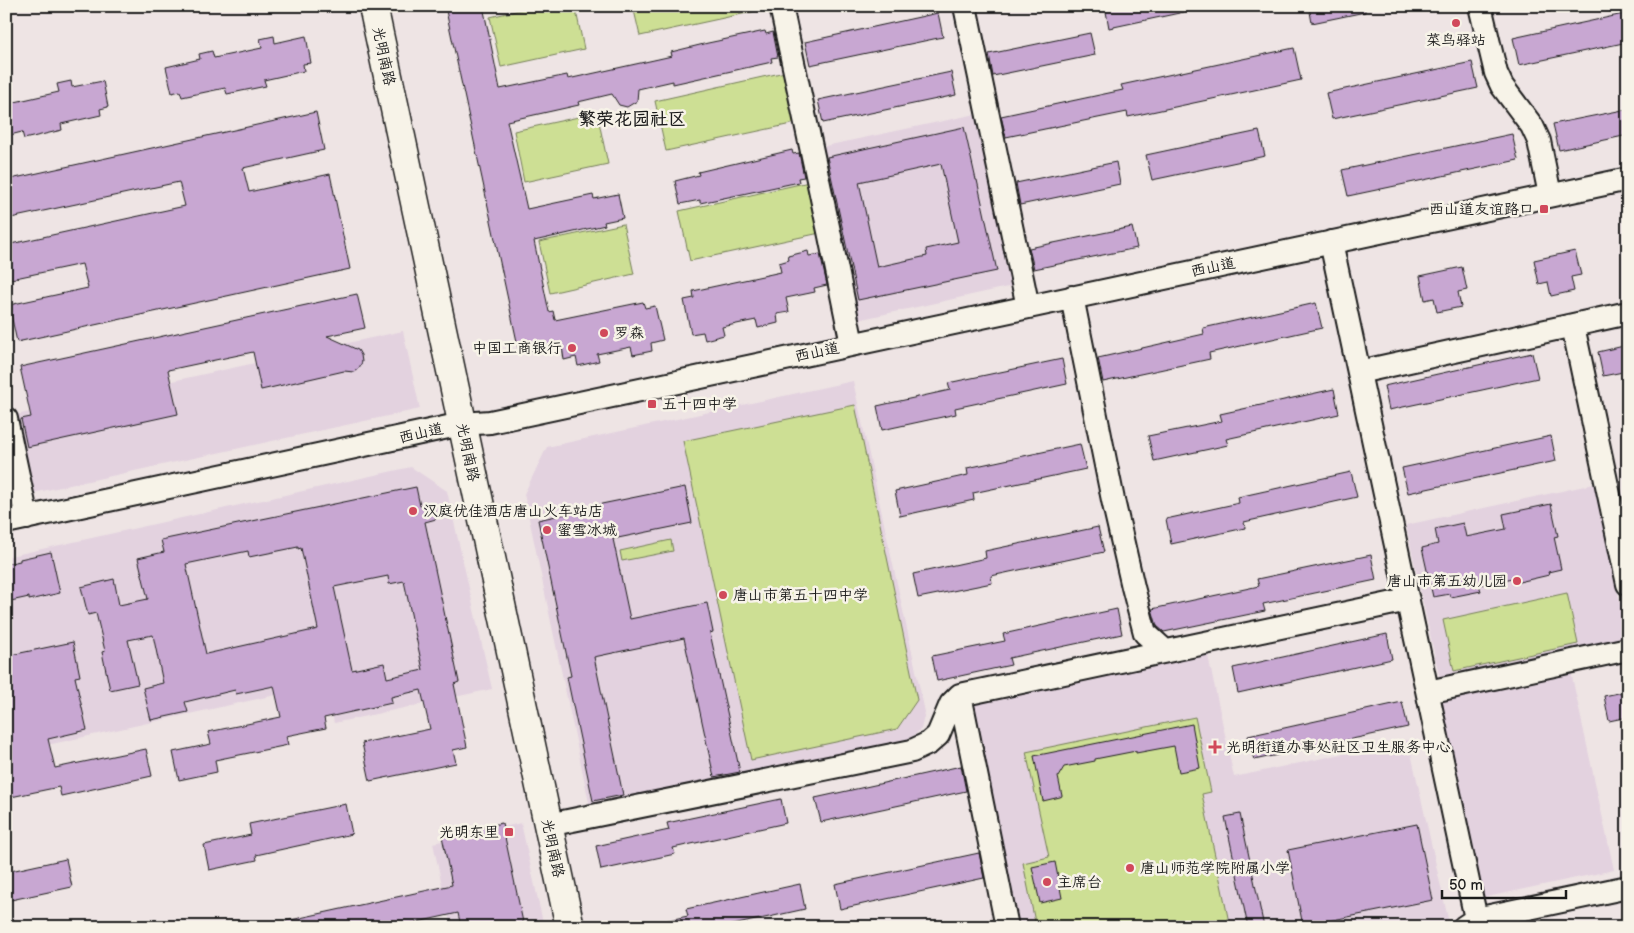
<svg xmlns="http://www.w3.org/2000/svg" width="1634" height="933" viewBox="0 0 1634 933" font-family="'Balsamiq Sans','LXGW WenKai TC',sans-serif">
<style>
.built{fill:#e3d2df}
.green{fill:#cddf94;stroke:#747e58}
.building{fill:#c8a7d2;stroke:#1c1c1c;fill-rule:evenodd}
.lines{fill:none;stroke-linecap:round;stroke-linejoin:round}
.minor-casing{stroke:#1c1c1c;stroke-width:26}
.major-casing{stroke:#1c1c1c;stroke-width:31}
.minor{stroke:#f7f3e8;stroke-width:22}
.major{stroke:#f7f3e8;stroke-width:28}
.poi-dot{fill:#d1495b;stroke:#f7f3e8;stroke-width:2}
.labels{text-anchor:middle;stroke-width:5;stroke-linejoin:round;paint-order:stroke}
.poi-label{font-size:15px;fill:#1c1c1c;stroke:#f7f3e8;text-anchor:start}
.street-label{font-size:15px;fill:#1c1c1c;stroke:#f7f3e8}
.quarter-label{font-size:18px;font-weight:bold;fill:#1c1c1c;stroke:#f7f3e8}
</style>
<rect width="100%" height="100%" fill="#eee4e4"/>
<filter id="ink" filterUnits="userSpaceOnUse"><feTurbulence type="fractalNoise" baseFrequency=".02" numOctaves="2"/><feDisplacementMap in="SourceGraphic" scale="10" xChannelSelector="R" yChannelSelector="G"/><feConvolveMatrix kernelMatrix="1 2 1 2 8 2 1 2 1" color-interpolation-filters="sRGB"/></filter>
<g filter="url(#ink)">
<path class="built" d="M981,113L1017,285L853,321L816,148Z
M403,331L420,409L33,493L16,415Z
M853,381L925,712L921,729L910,739L590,807L524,494L547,447Z
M411,467L447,491L492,689L334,723L326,684L6,754V557Z
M1594,484L1628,639L1440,680L1406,525Z
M1207,651L1234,777L1408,740L1449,923L1443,927H1018L972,699Z
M1571,672L1614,870L1482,898L1440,700Z
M521,823L544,927H451L433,843Z"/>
<path class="green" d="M537,6H575L584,49L501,67L490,17Z
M633,6H770V8L640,36Z
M785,72L796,123L666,151L655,101Z
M597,113L608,164L524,182L514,131Z
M809,182L820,233L690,261L679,211Z
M623,224L634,274L550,293L539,242Z
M855,405L917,700L897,729L751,760L683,441Z
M671,540L673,551L622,561L620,551Z
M1567,593L1578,644L1454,671L1443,620Z
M1195,717L1211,792L1202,794L1230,927H1036L1023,863L1049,857L1026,752Z"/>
<path class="building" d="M445,6H483L500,89L567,75L568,79L672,56L671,52L708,43L765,31L766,34L773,32L778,57L771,58L772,62L673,84V81L638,89L637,101L627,107L619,105L612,94L578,102L579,105L507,121L527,209L593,195L594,199L618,194L623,218L604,222L605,225L534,241L549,312L553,311L555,320L643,302L645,308L655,306L663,340L651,343L652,351L633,355L631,347L597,354L599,361L578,366L576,357L564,360L562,346L532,352L531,348L519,351Z
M1105,6H1183L1184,12L1109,28Z
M1309,6H1365V12L1312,23Z
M938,13L943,37L810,65L805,42Z
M1628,13V42L1519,65L1513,38Z
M1090,33L1095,55L993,76L989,54Z
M274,36L275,43L306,36L311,63L303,64L304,71L264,80L266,86L227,94L225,88L182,97L180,91L172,93L166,67L200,59L199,54L212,51L214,58L262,48L260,39Z
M1294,48L1301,80L1128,117L1127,112L1006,137L1001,116L1123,90L1121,85Z
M1472,62L1478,88L1332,119L1326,93Z
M951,72L956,95L823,123L818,100Z
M71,81L72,87L103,81L108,107L100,109L101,115L61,124L62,130L24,139L22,132L6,136V104L59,92L57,84Z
M1628,109V135L1559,150L1553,124Z
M316,112L324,150L243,168L249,192L330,174L350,269L17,342L9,305L88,288L82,264L6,280V245L185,206L179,182L6,219V180Z
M964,127L976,180H977L997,271L858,300L827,157ZM941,164L958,242L926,249L927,256L877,267L859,182Z
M1259,131L1265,156L1152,180L1146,155Z
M1512,134L1518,160L1348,196L1342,170Z
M792,150L793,154L799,153L804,177L798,178L799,182L700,203V200L680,204L675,181L699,175L698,172Z
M1116,162L1120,184L1020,205L1016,183Z
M1132,227L1137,248L1034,269L1029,248Z
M808,251L809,256L820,254L827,285L814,288L815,292L786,298L789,312L777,314L778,323L758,328L756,320L722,327L724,335L705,340L703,332L691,334L684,300L694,298L693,291L781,272L779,263L789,260L788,256Z
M1575,251L1581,275L1571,277L1574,291L1551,296L1548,282L1539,284L1534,260Z
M1462,267L1467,290L1458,292L1461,307L1437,312L1434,298L1425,300L1420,276Z
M357,294L365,328L327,336L358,350L361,355L362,362L359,368L354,372L344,371L261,390L253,352L168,370L178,414L27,447L21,419L31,417L20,367Z
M1316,303L1322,328L1209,353L1210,359L1103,382L1098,358L1204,334L1203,328Z
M1628,345V371L1603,376L1598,352Z
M1532,353L1538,378L1389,410L1384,386Z
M1062,359L1067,384L955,408L956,414L882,430L877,406L950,390L948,383Z
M1334,389L1339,414L1226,439L1228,445L1154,461L1148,436L1222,421L1220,414Z
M1551,436L1556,461L1408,493L1402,468Z
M1080,444L1086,469L973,493L974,500L900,516L895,491L968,475L967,468Z
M1351,472L1357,497L1244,522L1245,528L1171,544L1166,519L1239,503L1238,497Z
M416,487L420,506L433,503L436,519L425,522L459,682L454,684L467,747L453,750L456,763L370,781L362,743L430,729L421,690L391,697L392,703L324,718L326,728L286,736L288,745L215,760L217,772L179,780L173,752L211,744L208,732L281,717L274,686L236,694L235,690L185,702L188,712L151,720L143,688L163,683L153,635L128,640L138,684L110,690L102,652L105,651L96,613L88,615L81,587L114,579L119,605L148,599L138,558L164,552L161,540ZM298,547V549L301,548L318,629L206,654L186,564L248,551L249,557ZM388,576L389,584L404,581L423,670L387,678L384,663L352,670L334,587Z
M685,487L692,523L613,539L630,619L707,603L713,632L710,633L740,772L714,777L684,638L594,657L623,795L593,801L567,677L571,676L538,520L583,510L582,508Z
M1551,504L1558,536L1554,537L1561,569L1548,572L1549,575L1519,582L1518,577L1479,585L1481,591L1451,597L1450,594L1433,597L1422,548L1438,544L1435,529L1463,523L1466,537L1506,529L1503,514Z
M1098,527L1104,552L991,576L992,583L918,598L913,574L986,558L985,551Z
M51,552L60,593L29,600V597L6,602V564L20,561V559Z
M1371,555L1376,580L1263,604L1265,611L1164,632L1157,626L1152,609L1259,586L1257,579Z
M1117,609L1122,634L1009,658L1011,665L937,681L932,656L1005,641L1003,634Z
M1387,634L1392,659L1238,693L1233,668Z
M73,642L80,676L75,677L87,730L48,739L55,768L146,749L152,776L61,796L59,787L6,798V656Z
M1628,691V717L1609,721L1604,696Z
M1402,702L1408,727L1254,760L1248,736Z
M1192,724L1200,768L1179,772L1174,746L1136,753V751L1095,759V761L1064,767L1058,777L1062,796L1060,797L1043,801L1034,756Z
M961,766L966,791L821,822L815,798Z
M781,799L786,823L673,848L675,854L601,870L596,846L669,830L667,823Z
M346,804L352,834L256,855L257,860L209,870L204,845L251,835L249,824Z
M1240,814L1264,927H1248L1225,817Z
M502,823L524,927H461L458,913L395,927H286V921L452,885L442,836Z
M1417,824L1433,900L1303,926L1288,850Z
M979,853L984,878L840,909L835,884Z
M66,859L72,887L11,900L9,890L6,891V872Z
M1055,862L1062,898L1040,903L1032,867Z
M800,884L805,909L724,927H664V921L688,916L686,909Z"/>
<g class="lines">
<g class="minor-casing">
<path id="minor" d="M781,6L830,236L852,344
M965,6L1028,307
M1480,6L1496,73L1502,86L1532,126L1539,141L1550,195
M1331,242L1476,919
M1072,297L1113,500L1133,587L1145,633L1165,651
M1573,326L1628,584
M1359,372L1628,313
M6,419L27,518
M6,522L462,424L490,422L1628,179
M1428,692L1628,649
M960,695L1007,927
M548,825L912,751L929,743L938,735L951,704L960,695L1408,600
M1464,927L1476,919L1628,887"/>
</g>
<g class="major-casing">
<path id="major" d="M373,6L570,927"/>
</g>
<use href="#minor" class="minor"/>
<use href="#major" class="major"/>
</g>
</g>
<g class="poi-dot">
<circle cx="1456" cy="23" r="5"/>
<rect x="1539" y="204" width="10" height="10" rx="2.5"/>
<circle cx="604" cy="333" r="5"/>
<circle cx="572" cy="348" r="5"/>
<rect x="647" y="399" width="10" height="10" rx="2.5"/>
<circle cx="413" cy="511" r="5"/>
<circle cx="547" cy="530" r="5"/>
<circle cx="1517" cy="581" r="5"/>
<circle cx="723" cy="595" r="5"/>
<path d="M1212.5 739.5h5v5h5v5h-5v5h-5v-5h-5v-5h5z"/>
<rect x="504" y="827" width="10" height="10" rx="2.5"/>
<circle cx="1130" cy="868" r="5"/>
<circle cx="1047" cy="882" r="5"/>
</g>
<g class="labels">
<g class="poi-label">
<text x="1456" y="45" text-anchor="middle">菜鸟驿站</text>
<text x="1534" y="214" text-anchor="end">西山道友谊路口</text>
<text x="614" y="338">罗森</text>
<text x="562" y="353" text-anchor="end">中国工商银行</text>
<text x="662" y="409">五十四中学</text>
<text x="423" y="516">汉庭优佳酒店唐山火车站店</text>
<text x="557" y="535">蜜雪冰城</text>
<text x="1507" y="586" text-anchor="end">唐山市第五幼儿园</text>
<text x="733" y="600">唐山市第五十四中学</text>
<text x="1226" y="752">光明街道办事处社区卫生服务中心</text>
<text x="499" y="837" text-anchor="end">光明东里</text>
<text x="1140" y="873">唐山师范学院附属小学</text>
<text x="1057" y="887">主席台</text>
</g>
<g class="street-label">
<text transform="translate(384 56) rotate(78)" y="5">光明南路</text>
<text transform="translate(1213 267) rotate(-12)" y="5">西山道</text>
<text transform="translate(817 352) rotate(-12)" y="5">西山道</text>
<text transform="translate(421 433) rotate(-13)" y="5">西山道</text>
<text transform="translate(468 452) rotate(78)" y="5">光明南路</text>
<text transform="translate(553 848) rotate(78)" y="5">光明南路</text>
</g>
<g class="quarter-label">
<text x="632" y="125">繁荣花园社区</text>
</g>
</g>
<rect width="1634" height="933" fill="none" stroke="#f7f3e8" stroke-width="25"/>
<rect x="12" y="12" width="1609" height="908" fill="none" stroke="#1c1c1c" stroke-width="2" filter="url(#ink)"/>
<path d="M1442 890v8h124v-8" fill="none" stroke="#1c1c1c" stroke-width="2.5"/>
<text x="1449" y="890" font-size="15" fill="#1c1c1c" stroke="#f7f3e8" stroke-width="4" paint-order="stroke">50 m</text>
</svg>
